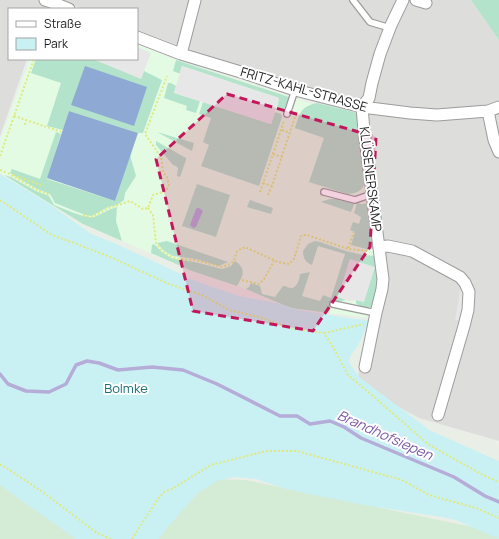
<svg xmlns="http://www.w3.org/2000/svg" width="499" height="539" viewBox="0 0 499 539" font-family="Manrope,sans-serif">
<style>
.residential{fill:#dddddc}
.education{fill:#e3fbe3}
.farmland{fill:#d4ebd6}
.grass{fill:#b3e3ca}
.park{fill:#c9f1f3}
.pitch{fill:#8eaad4}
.parking{fill:#e7e7e7}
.water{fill:#b5acd7}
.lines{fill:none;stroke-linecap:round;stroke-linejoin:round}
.stream{stroke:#b5acd7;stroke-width:3.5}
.service-casing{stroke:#9c9c9c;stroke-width:8}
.minor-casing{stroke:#9c9c9c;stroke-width:13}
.path{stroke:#e0e97d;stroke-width:2;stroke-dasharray:2 2;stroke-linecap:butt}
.service{stroke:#fff;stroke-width:5.5}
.minor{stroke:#fff;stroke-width:11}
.marked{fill:#c2185b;fill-opacity:0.2;stroke:#c2185b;stroke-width:3;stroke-dasharray:8 5;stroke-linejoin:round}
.labels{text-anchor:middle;stroke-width:4;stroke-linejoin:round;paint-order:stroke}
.street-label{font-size:13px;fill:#1f1f1f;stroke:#fff}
.park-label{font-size:13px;fill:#196c71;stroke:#fff}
.water-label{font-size:14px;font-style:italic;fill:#7c57a4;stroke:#fff}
</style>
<rect width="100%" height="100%" fill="#e9efe7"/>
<path class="residential" d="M0,0H48L45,9H9V59H27L0,136Z
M60,0H471L499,40V441L419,418L393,404L358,379L359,366L366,367L386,280L366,105L196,52L137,30V9H83Z"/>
<path class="education" d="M137,44L176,60L303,101L354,117L378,277L370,318L291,308L246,289L192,271L83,224L0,173V140L30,59H137Z"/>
<path class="farmland" d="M206,479L246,480L487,530L499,536V539H157Z
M0,481L78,539H0Z"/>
<path class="grass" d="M471,0H499V40Z
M36,59H93L141,78L144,71L162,80L143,133H138L69,111L63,130L47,126L61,83L31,73Z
M176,60L289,97L284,109L282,110L277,108L279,98L182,66L180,73H178L173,71Z
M168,83H171L176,86L174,93L200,101L196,113L186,110L187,106L164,98Z
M203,102L271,124L275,112L281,114L282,117L259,186L201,166L209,145L203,142L211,118L199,114Z
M317,103L358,113L366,178C364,189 359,194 347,194L309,182L324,138L295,128C300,113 300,107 317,103Z
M56,132L61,134L47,179L115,201L130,155L136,176L125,193L124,200L117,205L108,207L92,216L85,215L55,203L50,194L37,189L10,173L12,169L40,179Z
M157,132L194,143L192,151Z
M156,141L186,158V160L180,177L177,176L178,168L176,166L173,165L156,145Z
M4,175L11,177L36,191L49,196L54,205C62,208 86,219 94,217C102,214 109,209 117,207L116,221L122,241L83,224Z
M197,184L230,195L216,237L182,226Z
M330,199H342L355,202L351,212L321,202L323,201Z
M250,200L273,208L271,214L247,207Z
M357,203L361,204L370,203L375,249H367L351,245L355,232L350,230L353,222L359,224L361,217L354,213Z
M167,241L228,262L219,266L196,259L173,256L164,251L157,243Z
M315,241L320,242L346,251L363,255L376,256L379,280L373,306C368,309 359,307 356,303V300L364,302L350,260L338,297L346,300L332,303L329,313L291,308L246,289L249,287L251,283L260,286L262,294L275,297L283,286H285C295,292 299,283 300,274L310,272L302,296L320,301L323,295L331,298L345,254L318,246L312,265C305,262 303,258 303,251L308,244Z
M154,244L162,252L171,258L179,260L195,262L222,269L231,266L235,261C247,269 243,276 237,286L192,271L151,253L152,245Z"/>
<path class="park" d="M0,174L48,203L90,233L114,243L181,274L190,279L239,296L277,303L299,310L355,319L369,320C366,329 362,338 357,347C353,352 350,355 349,362L359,377L423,425L429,430L499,461V539L456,520L442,517L370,506L309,494L286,489L256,479L234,477L217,481L198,493L167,528L159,539H76L0,485Z"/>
<path class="pitch" d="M85,66L147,87L134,126L71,105Z
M69,111L138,133L115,201L47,178Z"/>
<path class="parking" d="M137,47L151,53L141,79L93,59H137Z
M182,66L279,98L271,124L174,93Z
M350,259L375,267L364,302L356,300L349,301L338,297Z
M464,288L462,323L455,319L458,304L460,289Z"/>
<path class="water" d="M198,208H199L203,211L202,213L196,227L193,228L190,225L196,209Z"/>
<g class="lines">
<path class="stream" d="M0,374L8,384L26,391L49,392L66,384L76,365L87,361L99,363L118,370L152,367L183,370L217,384L280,416H297L310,424L330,421L344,427L361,438L454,477L485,496L499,502"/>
<g class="service-casing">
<path id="service" d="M353,0L370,22L390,28
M287,114L295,90
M324,192L355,200L372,194
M333,304L376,313"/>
</g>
<g class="minor-casing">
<path id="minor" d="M45,0L54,3L69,9
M416,0L426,3
M137,37L181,54L244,73L295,90L362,107L410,113L437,115L488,111L499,107
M181,54L195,0
M488,111L494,140L499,152
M379,247L388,246L412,251L460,277L465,283L469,292L468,310L464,326L438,415
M365,367L376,313L382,289L383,279L364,131L362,107L369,98L372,83L380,54L391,25L403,0"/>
</g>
<path class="path" d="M14,116L62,132
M25,125L26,120
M282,130L290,133
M273,154L282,157
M0,156L34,59
M0,170L7,173
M8,173L37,190L50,195
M13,175L41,185
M263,183L272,186L295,117
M260,192L284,121
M268,195L272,186
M0,200L52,235L77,244L110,257L169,284L202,295L229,310L259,317L290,328L324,333L334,349L348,375L373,396L397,417L428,444L481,474L499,482
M148,208L153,215L156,243L163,252L172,257L179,259L195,260L222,267L230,264L234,261L237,251L245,247L278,262L289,264L294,259L301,236L304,235H307L348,249L369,251
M83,215L92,217L109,208L130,201L143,209L148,208L153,195L166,191L169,185L167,177L163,172L161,157L145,134L167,76
M348,248L354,232
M242,280L259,284L264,279L274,261
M324,333L364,324
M0,464L40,490L97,533L111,539
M132,539L157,500L164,492L172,489L211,465L266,451H297L402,480L429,495L476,508L499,518"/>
<use href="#service" class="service"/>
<use href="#minor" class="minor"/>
</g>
<path class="marked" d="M227,94L376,137L370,247L313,331L193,311L156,159Z"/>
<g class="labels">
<g class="street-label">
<text transform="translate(304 89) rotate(16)" y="5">FRITZ-KAHL-STRASSE</text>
<text transform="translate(371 179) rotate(83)" y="5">KLÜSENERSKAMP</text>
</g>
<g class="park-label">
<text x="126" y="393">Bolmke</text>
</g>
<g class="water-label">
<text transform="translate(385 435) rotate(24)" y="5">Brandhofsiepen</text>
</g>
</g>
<rect x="8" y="8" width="130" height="52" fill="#ffffff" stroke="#a5a5a5"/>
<rect x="16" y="21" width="20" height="6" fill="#ffffff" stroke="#a5a5a5"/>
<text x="44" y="28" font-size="12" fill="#1f1f1f">Straße</text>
<rect x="16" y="38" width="20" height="12" fill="#c9f1f3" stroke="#a5a5a5"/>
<text x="44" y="48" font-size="12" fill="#1f1f1f">Park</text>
</svg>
